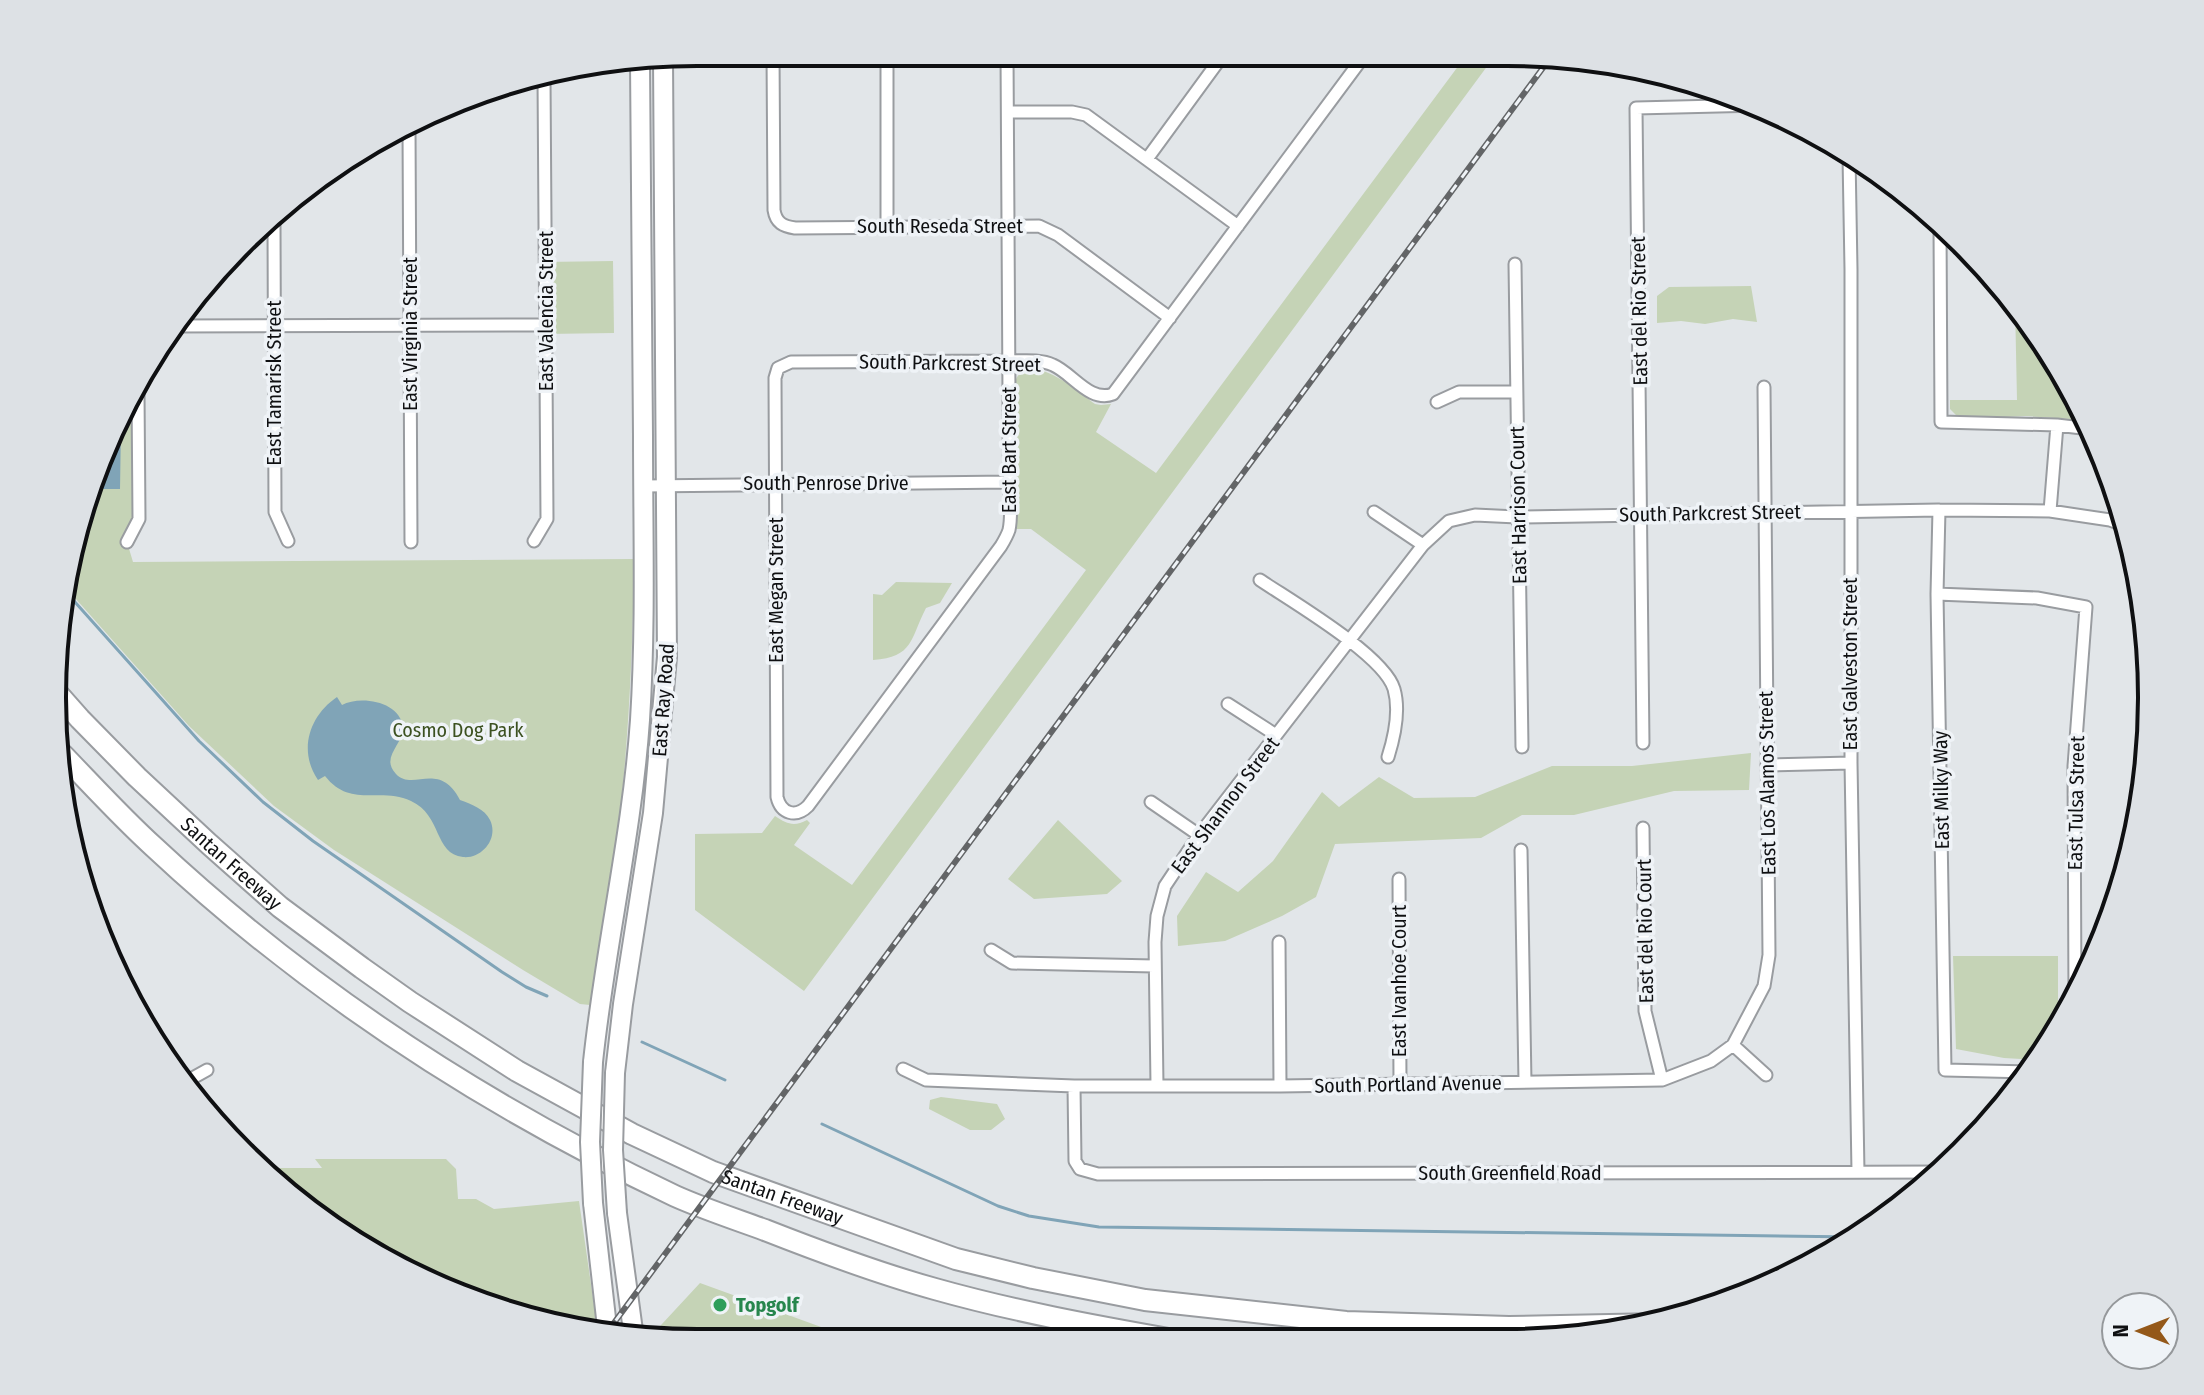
<svg xmlns="http://www.w3.org/2000/svg" width="2204" height="1395" viewBox="0 0 2204 1395" font-family="'Fira Sans Condensed',sans-serif">
<style>
.green{fill:#c5d3b6}
.water{fill:#80a4b7}
.lines{fill:none;stroke-linecap:round;stroke-linejoin:round}
.stream{stroke:#80a4b7;stroke-width:3}
.minor-casing{stroke:#999ca0;stroke-width:15}
.primary-casing{stroke:#999ca0;stroke-width:22}
.motorway-casing{stroke:#999ca0;stroke-width:24}
.minor{stroke:#fff;stroke-width:11}
.primary{stroke:#fff;stroke-width:18}
.motorway{stroke:#fff;stroke-width:20}
.rail-casing{stroke:#636567;stroke-width:6}
.rail{stroke:#eff3f7;stroke-width:3;stroke-dasharray:9;stroke-linecap:butt}
.primary-bridge-casing{stroke:#999ca0;stroke-width:22;stroke-linecap:butt}
.primary-bridge{stroke:#fff;stroke-width:18}
.leisure-dot{fill:#2e9e5b;stroke:#eff3f7;stroke-width:3}
.labels{text-anchor:middle;stroke-width:7;stroke-linejoin:round;paint-order:stroke}
.street-label{font-size:20px;fill:#0f1012;stroke:#eff3f7}
.park-label{font-size:20px;fill:#3c5120;stroke:#eff3f7}
.leisure-label{font-size:20px;font-weight:bold;fill:#27864d;stroke:#eff3f7;text-anchor:start}
.rim{fill:none;stroke:#0f1012;stroke-width:4}
</style>
<rect width="100%" height="100%" fill="#e2e6e9"/>
<path class="green" d="M1465,57H1494L804,991L695,910V834L762,833L775,816C787,824 794,827 807,820L810,823L794,845L852,885L1086,570L1031,529H1016V379C1031,350 1079,392 1095,404L1101,405L1111,404L1096,432L1156,473Z
M613,261L614,333L546,334L545,262Z
M1751,286L1757,322L1733,319L1705,324L1681,321L1657,323V296L1669,287Z
M2015,304L2066,375L2086,420L2026,416L1960,419L1950,409V400H2017Z
M138,392L139,519L127,542L133,562L634,559C633,647 629,735 619,823C612,884 599,944 590,1005L580,1004L523,970L334,850L274,806L189,726L67,589L71,565L75,564L72,561L86,490Z
M896,582L952,583L940,603L926,608C910,639 914,657 873,660V594L882,595Z
M1751,753L1749,790L1674,791L1574,815H1522L1481,838L1335,844L1316,897L1282,916L1225,941L1178,946L1177,916L1206,872L1238,892L1273,861L1322,792L1339,807L1379,777L1414,798L1475,797L1552,766H1632Z
M1058,820L1122,881L1107,894L1034,899L1008,879Z
M1953,956H2058V1028L2038,1060L2004,1058L1956,1049Z
M941,1097L997,1104L1005,1119L991,1130H970L929,1109L930,1100Z
M315,1159H446L456,1169L458,1199H476L494,1209L579,1201L598,1333L451,1294L304,1209L265,1168H322Z
M700,1283L854,1339L649,1338Z"/>
<path class="water" d="M121,425L120,489H87Z
M337,697L342,705C360,695 401,701 403,728C403,745 380,757 396,774C413,792 439,760 460,800C471,804 485,809 490,820C499,838 482,859 463,857C434,854 442,815 411,801C380,786 351,809 325,776L318,780C298,751 309,716 337,697Z"/>
<g class="lines">
<path class="stream" d="M66,592L199,741L263,802L313,841L502,972L526,987L547,996
M642,1042L725,1080
M822,1124L998,1206L1029,1216L1099,1227L1857,1237"/>
<g class="minor-casing">
<path id="minor" d="M773,52L774,210C776,223 783,226 795,228L1039,226L1058,235L1170,318
M887,53V226
M1007,54C1007,168 1009,282 1009,396C1009,426 1009,457 1010,487C1010,501 1012,516 1009,530C1007,536 1004,541 1001,546L808,806C796,818 781,814 777,797L775,378L778,368L791,362L1009,361C1023,361 1040,359 1053,365C1072,373 1090,403 1113,394L1364,56
M1008,112H1072L1086,115L1238,226
M409,126L411,542
M1849,156L1851,269V763L1858,1172
M1147,159L1223,55
M274,222L275,512L288,541
M1940,223L1941,422L2057,425L2090,429
M1515,264L1522,747
M174,326L546,325
M1437,402L1459,392H1516
M643,486L1010,482
M1939,510L1937,594L1945,1070L2030,1072
M2050,511L2057,425
M1374,512L1423,545
M534,541L547,519L544,77
M127,542L139,519L138,392
M1260,580C1291,601 1384,655 1394,689C1400,710 1394,738 1388,757
M1937,594L2037,598L2086,607L2074,766L2075,1000
M1228,704L1276,735
M1643,743L1636,108L1760,105
M1767,765L1851,763
M1151,802L1199,835
M1643,828L1645,1011L1662,1080
M1521,850L1525,1082
M1399,879L1400,1084
M1279,942L1280,1086
M991,950L1012,963L1154,966
M1733,1045L1766,1075
M903,1069L926,1080L1074,1086H1280L1662,1080L1711,1061L1733,1045L1764,986L1769,955L1764,387
M183,1080H189L207,1070
M1157,1085L1155,942L1157,916L1165,886L1199,835L1423,545L1449,521L1475,515L1517,517L1939,510L2050,511L2110,520L2126,526
M1074,1086L1075,1161L1080,1169L1098,1174L1942,1172"/>
</g>
<g class="primary-casing">
<path id="primary" d="M593,1062C605,947 632,835 640,720C646,626 643,531 643,436C642,311 641,186 640,62
M615,1073L623,1004L653,813L667,657L663,58
M593,1203L608,1336
M617,1213L634,1338"/>
</g>
<g class="motorway-casing">
<g id="motorway">
<path id="s1" d="M57,693L80,719L137,777L209,844L280,907L362,968L410,1002L517,1071L632,1134L713,1172L956,1259L1033,1278L1145,1300L1346,1322L1509,1327L1658,1324"/>
<path d="M63,755C93,786 122,818 154,847C307,990 485,1106 675,1196C704,1209 735,1219 765,1230C821,1252 877,1273 935,1289C1013,1311 1094,1326 1174,1340"/>
</g>
</g>
<use href="#minor" class="minor"/>
<use href="#primary" class="primary"/>
<use href="#motorway" class="motorway"/>
<g class="rail-casing">
<path id="rail" d="M605,1335L1551,57"/>
</g>
<use href="#rail" class="rail"/>
<g class="primary-bridge-casing">
<path id="primary-bridge" d="M593,1062L590,1142L593,1203
M615,1073L613,1150L617,1213"/>
</g>
<use href="#primary-bridge" class="primary-bridge"/>
</g>
<circle class="leisure-dot" cx="720" cy="1305" r="8"/>
<g class="labels">
<g class="street-label">
<text x="940" y="233">South Reseda Street</text>
<text transform="translate(546 311) rotate(-90)" y="7">East Valencia Street</text>
<text transform="translate(1639 311) rotate(-91)" y="7">East del Rio Street</text>
<text transform="translate(410 334) rotate(-90)" y="7">East Virginia Street</text>
<text transform="translate(950 363) rotate(1)" y="7">South Parkcrest Street</text>
<text transform="translate(274 383) rotate(-90)" y="7">East Tamarisk Street</text>
<text transform="translate(1009 450) rotate(-90)" y="7">East Bart Street</text>
<text x="826" y="490">South Penrose Drive</text>
<text transform="translate(1518 505) rotate(-91)" y="7">East Harrison Court</text>
<text transform="translate(1710 513) rotate(-1)" y="7">South Parkcrest Street</text>
<text transform="translate(776 590) rotate(-90)" y="7">East Megan Street</text>
<text transform="translate(1850 664) rotate(-90)" y="7">East Galveston Street</text>
<text transform="translate(663 700) rotate(-86)" y="7">East Ray Road</text>
<text transform="translate(1767 783) rotate(-91)" y="7">East Los Alamos Street</text>
<text transform="translate(1941 790) rotate(-91)" y="7">East Milky Way</text>
<text transform="translate(2076 803) rotate(-89)" y="7">East Tulsa Street</text>
<text transform="translate(1225 805) rotate(-53)" y="7">East Shannon Street</text>
<text dy="7" stroke="none"><textPath href="#s1" startOffset="244">Santan Freeway</textPath></text>
<text transform="translate(1645 931) rotate(-91)" y="7">East del Rio Court</text>
<text transform="translate(1399 981) rotate(-90)" y="7">East Ivanhoe Court</text>
<text transform="translate(1408 1084) rotate(-1)" y="7">South Portland Avenue</text>
<text x="1510" y="1180">South Greenfield Road</text>
<text dy="7" stroke="none"><textPath href="#s1" startOffset="892">Santan Freeway</textPath></text>
</g>
<g class="park-label">
<text x="458" y="737">Cosmo Dog Park</text>
</g>
<g class="leisure-label">
<text x="736" y="1312">Topgolf</text>
</g>
</g>
<path d="M0 0H2204V1395H0ZM697 66H1507A631 631 0 0 1 2138 697V698A631 631 0 0 1 1507 1329H697A631 631 0 0 1 66 698V697A631 631 0 0 1 697 66Z" fill="#dde1e5" fill-rule="evenodd"/>
<path class="rim" d="M697 66H1507A631 631 0 0 1 2138 697V698A631 631 0 0 1 1507 1329H697A631 631 0 0 1 66 698V697A631 631 0 0 1 697 66Z"/>
<g transform="translate(2140 1331) rotate(270)"><circle r="38" fill="#eff3f7" stroke="#95989b" stroke-width="2"/>
<path d="M0-6L14 30L0 20L-14 30Z" fill="#945819"/>
<text y="-12" font-size="22" font-weight="bold" text-anchor="middle" fill="#0f1012">N</text>
</g>
</svg>
